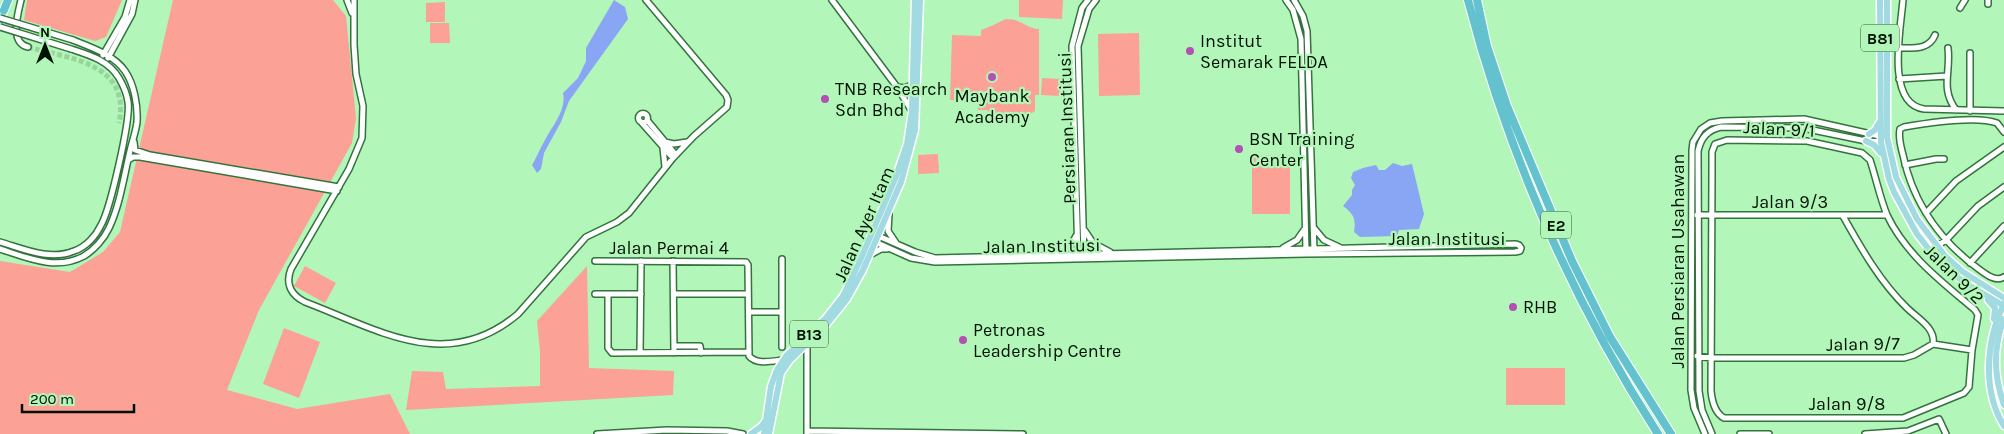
<svg xmlns="http://www.w3.org/2000/svg" width="2004" height="434" viewBox="0 0 2004 434" font-family="Karla,sans-serif">
<style>
.green{fill:#fca196}
.water{fill:#88a6f3}
.lines{fill:none;stroke-linecap:round;stroke-linejoin:round}
.minor-tunnel{stroke:#98d49e;stroke-width:5;stroke-dasharray:5 2.5;stroke-linecap:butt}
.minor-casing{stroke:#33733e;stroke-width:8}
.major-casing{stroke:#fff;stroke-width:9}
.highway-casing{stroke:#fff;stroke-width:10}
.minor{stroke:#fff;stroke-width:5}
.major{stroke:#a2dae2;stroke-width:6}
.highway{stroke:#64c2cf;stroke-width:8}
.minor-bridge-casing{stroke:#33733e;stroke-width:8;stroke-linecap:butt}
.minor-bridge{stroke:#fff;stroke-width:5}
.poi-dot{fill:#b44fb4;stroke:#b3f6ba;stroke-width:2}
.labels{text-anchor:middle;stroke-width:4.5;stroke-linejoin:round;paint-order:stroke}
.shield{fill:#b3f6ba;stroke:#365638;stroke-width:1}
.shield-label{font-size:16px;font-weight:bold;fill:#001201}
.poi-label{font-size:18px;fill:#001201;stroke:#b3f6ba;text-anchor:start}
.street-label{font-size:18px;fill:#001201;stroke:#b3f6ba}
</style>
<rect width="100%" height="100%" fill="#b3f6ba"/>
<path class="green" d="M27,0H122L106,37L95,41L24,20Z
M173,0H333L346,16L356,118L352,143L259,310L227,390L297,409L390,394L410,434H0V261L70,272L103,252L120,232Z
M1019,0H1063L1062,19L1019,17Z
M445,2V22H426V3Z
M1006,19C1022,19 1027,29 1039,29V95H1035V111C1020,122 1000,127 987,110H978V101L950,100L952,35L981,36V30C990,27 997,23 1006,19Z
M430,23H449L450,43H430Z
M1139,33L1140,95L1099,96L1098,34Z
M1042,78L1061,79L1060,96L1041,95Z
M938,154L939,173L918,174V155Z
M1290,155V214H1252V156Z
M305,266L336,283L325,303L294,286Z
M587,266L589,368L674,371L673,395L406,410L412,371L443,372L446,389L540,386V351L537,321Z
M284,328L320,342L299,398L263,384Z
M1506,368H1565V405H1506Z"/>
<path class="water" d="M614,0L625,7L628,19L569,101L561,122L544,153L541,169L537,173L532,165C537,157 540,148 545,140C552,126 567,110 563,93L578,78L586,61V48Z
M1393,163L1402,166L1412,164L1424,214L1419,229L1399,230L1397,236L1360,237L1354,232C1356,219 1354,214 1343,206L1352,195V190L1355,185L1351,178L1353,172L1363,168L1376,165L1379,170H1385Z"/>
<g class="lines">
<path class="minor-tunnel" d="M28,47C71,59 131,63 119,123"/>
<g class="minor-casing">
<path id="minor" d="M21,0C18,13 9,43 28,47
M347,0L352,13
M354,0V45L356,74L363,106L362,138L349,169L291,269C285,284 291,295 305,302C379,330 447,374 518,314L586,237L617,222L629,213L673,158L694,136L727,107L728,100L726,95L646,0
M832,0L897,87L911,110
M1286,0L1293,10L1301,39L1306,251
M1294,0L1303,16L1307,31L1314,251
M1903,0C1901,27 1885,104 1924,109L2004,111
M1988,0V4
M1960,8L1965,0
M1899,48C1914,48 1929,50 1935,35
M1948,48C1951,73 1940,88 1956,110
M1970,53V111
M103,55L125,17L130,0
M108,58L132,14L135,0
M1899,79L1947,76
M897,87L904,88L912,85
M638.5 118a4.5 4.5 0 1 1 9 0a4.5 4.5 0 1 1-9 0Z
M647,120L676,155
M642,123L673,158
M2004,132L1997,123C1975,115 1927,123 1904,127L1900,129C1898,138 1901,147 1903,155C1913,203 1941,242 1980,270C1987,275 1996,282 2004,277
M1727,140L1807,141L1862,153L1870,160C1876,178 1880,198 1887,215C1906,255 1942,282 1975,310L1978,315L1972,350L1969,387L1964,393L1903,418H1724C1715,413 1712,401 1711,391L1712,173V152L1715,144Z
M134,142L135,150L150,155L339,187
M665,142L674,144L687,142
M663,148L665,167
M128,160L133,157H140L337,191
M1905,165L1936,159H1944
M1926,213L1956,181L2004,147
M889,214L888,231L896,243
M1697,215H1887
M1843,216C1861,248 1880,282 1907,308C1917,318 1936,328 1933,344
M1314,228L1324,240L1339,247
M1085,231L1093,243L1110,252
M873,241L911,258L935,262L1306,254L1515,252L1520,251L1521,248L1519,245L1516,244L935,258L915,252L876,235
M0,242C24,249 50,261 74,251C86,247 96,236 101,225C110,210 131,119 128,102C127,94 123,85 119,78C108,60 89,55 71,49
M1935,244H1940L1946,240L1978,206L2004,187
M1283,248L1297,240L1304,230
M0,249C28,258 56,271 84,256C94,250 104,239 109,228C120,205 124,176 130,151C132,142 136,131 137,122C138,105 134,84 125,71C113,54 90,47 73,40
M1049,254L1071,245L1076,236
M870,255L881,249H887
M1078,257L1072,46L1082,8L1088,0
M1084,257L1078,46L1089,9L1096,0
M782,259V347
M595,261L746,262L748,265L749,356C756,365 773,361 783,360
M673,261L674,353
M1970,263L2004,226
M595,294H641
M608,294V348L612,353L749,352
M674,294H748
M749,312H782
M807,344V434
M1933,344L1972,350
M674,346H700L701,353
M640,353L641,261
M1697,356L1711,358H1904L1914,355L1933,344
M807,431L1023,434
M597,434L667,430L727,431L743,434
M1705,434L1694,408L1691,390L1692,150L1693,142L1701,129L1710,123L1722,121L1804,119L1884,137
M1712,434L1702,410L1699,391L1698,151C1701,138 1707,130 1721,127L1803,128L1866,141L1883,142
M1740,434H1769
M1865,434L1908,431L1939,419L1946,434"/>
</g>
<g class="major-casing">
<path id="major" d="M1880,0L1881,142L1889,179L1894,192L1917,234L1938,261L1965,283L2004,306
M1887,0V137L1896,177L1917,219L1945,256L1963,272L2004,298
M0,25L4,10
M1869,134L1875,130L1879,123
M1866,141L1874,145L1881,153
M1988,300L1995,308L1994,319
M2004,304C1986,340 1982,391 2004,426
M2004,319C1993,347 1994,377 2004,405
M751,434L762,426L766,420
M764,434L771,386L777,370L786,356L825,319L843,296L859,263L895,179L907,144L912,111L915,0
M769,434L781,373L790,360L826,325L847,299L863,270L901,182L915,130L920,0"/>
</g>
<g class="highway-casing">
<path id="highway" d="M1468,0C1508,154 1572,300 1658,434
M1477,0L1487,46L1507,106L1572,261L1610,337L1671,434
M4,10L8,0"/>
</g>
<use href="#minor" class="minor"/>
<use href="#major" class="major"/>
<use href="#highway" class="highway"/>
<g class="minor-bridge-casing">
<path id="minor-bridge" d="M0,18L73,40
M0,27L71,49"/>
</g>
<use href="#minor-bridge" class="minor-bridge"/>
</g>
<g class="poi-dot">
<circle cx="1190" cy="51" r="5"/>
<circle cx="992" cy="77" r="5"/>
<circle cx="825" cy="99" r="5"/>
<circle cx="1239" cy="149" r="5"/>
<circle cx="1513" cy="307" r="5"/>
<circle cx="963" cy="340" r="5"/>
</g>
<g class="labels">
<g class="shield">
<rect x="1861" y="24.5" width="38" height="27" rx="4"/>
<rect x="1541" y="211.5" width="30" height="27" rx="4"/>
<rect x="790" y="320.5" width="38" height="27" rx="4"/>
</g>
<g class="shield-label">
<text x="1880" y="44">B81</text>
<text x="1556" y="231">E2</text>
<text x="809" y="340">B13</text>
</g>
<g class="poi-label">
<text x="1200" y="47">Institut<tspan x="1200" dy="21">Semarak FELDA</tspan></text>
<text x="835" y="95">TNB Research<tspan x="835" dy="21">Sdn Bhd</tspan></text>
<text x="992" y="102" text-anchor="middle">Maybank<tspan x="992" dy="21">Academy</tspan></text>
<text x="1249" y="145">BSN Training<tspan x="1249" dy="21">Center</tspan></text>
<text x="1523" y="313">RHB</text>
<text x="973" y="336">Petronas<tspan x="973" dy="21">Leadership Centre</tspan></text>
</g>
<g class="street-label">
<text transform="translate(1067 128) rotate(-92)" y="6">Persiaran Institusi</text>
<text transform="translate(1779 129) rotate(3)" y="6">Jalan 9/1</text>
<text x="1790" y="208">Jalan 9/3</text>
<text transform="translate(864 224) rotate(-66)" y="6">Jalan Ayer Itam</text>
<text x="1447" y="245">Jalan Institusi</text>
<text transform="translate(1042 246) rotate(-1)" y="6">Jalan Institusi</text>
<text x="669" y="254">Jalan Permai 4</text>
<text transform="translate(1678 261) rotate(-90)" y="6">Jalan Persiaran Usahawan</text>
<text transform="translate(1954 274) rotate(45)" y="6">Jalan 9/2</text>
<text transform="translate(1863 344) rotate(-1)" y="6">Jalan 9/7</text>
<text x="1847" y="410">Jalan 9/8</text>
</g>
</g>
<g transform="translate(45 45)" stroke="#b3f6ba" stroke-width="4" paint-order="stroke">
<path d="M0-4L9 19L0 12L-9 19Z" fill="#001201"/>
<text y="-8" font-size="14" font-weight="bold" text-anchor="middle" fill="#001201">N</text>
</g>
<path d="M22 404v8h112v-8" fill="none" stroke="#001201" stroke-width="2.5"/>
<text x="30" y="404" font-size="15" fill="#001201" stroke="#b3f6ba" stroke-width="4" paint-order="stroke">200 m</text>
</svg>
